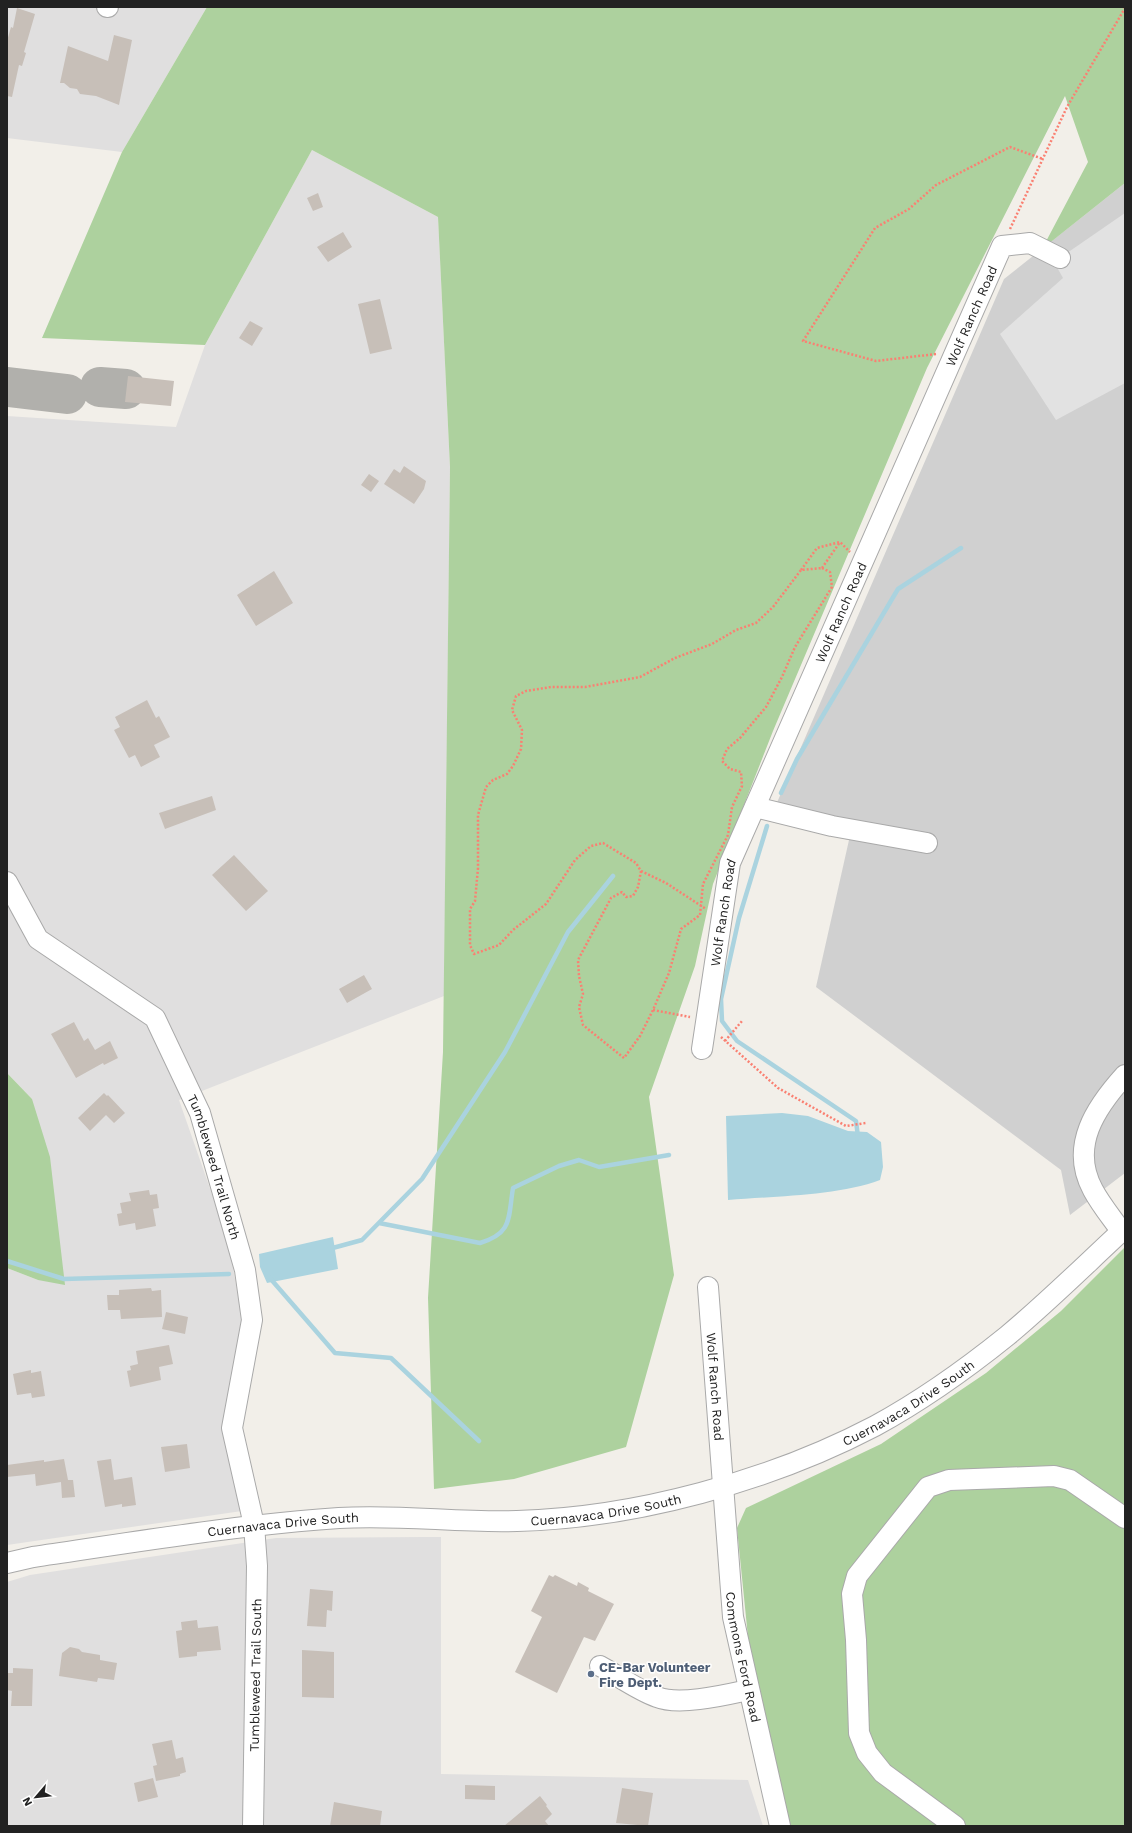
<svg xmlns="http://www.w3.org/2000/svg" width="1132" height="1833" viewBox="0 0 1132 1833" font-family="'Work Sans',sans-serif">
<style>
.residential{fill:#e0dfdf}
.religious{fill:#d0d0d0}
.forest{fill:#add19e}
.parking{fill:#e2e2e2}
.water{fill:#aad3df}
.lines{fill:none;stroke-linecap:round;stroke-linejoin:round}
.stream{stroke:#aad3df;stroke-width:4.5}
.taxiway{stroke:#b1b0ac;stroke-width:40}
.building{fill:#c7bfb8}
.minor-casing{stroke:#a9a9a9;stroke-width:22}
.path{stroke:#fa8072;stroke-width:2.5;stroke-dasharray:2 2;stroke-linecap:butt}
.minor{stroke:#fff;stroke-width:20}
.service-dot{fill:#5c6f8a;stroke:#fff;stroke-width:1.5}
.labels{text-anchor:middle;stroke-width:3;stroke-linejoin:round;paint-order:stroke}
.street-label{font-size:13px;fill:#222;stroke:#fff}
.service-label{font-size:13px;font-weight:bold;fill:#4e5e75;stroke:#fff;text-anchor:start}
</style>
<rect width="100%" height="100%" fill="#f2efe9"/>
<path class="residential" d="M7,7H207L122,152L7,138Z
M312,150L438,217L450,467L444,996L179,1100L228,1240L243,1323L223,1432L242,1511L7,1545V1268L38,1280L32,1099L7,1073V416L176,427L205,345Z
M423,1537H441V1774L748,1780L763,1826H7V1582L30,1575L276,1538Z"/>
<path class="religious" d="M1125,183V1173L1070,1215L1061,1170L816,987L849,840L769,821L1004,279Z"/>
<path class="forest" d="M207,7H1125V183L1042,249L1088,162L1065,96L927,368L773,731L713,884L695,966L649,1097L674,1275L626,1447L514,1479L434,1489L428,1298L443,1052L450,467L438,217L312,150L205,345L42,338L122,152Z
M7,1073L32,1099L50,1157L65,1285L38,1280L7,1268Z
M1125,1247V1826H790L760,1703L748,1637L737,1528L746,1508L881,1444L986,1373L1061,1311Z"/>
<path class="parking" d="M1125,213V383L1056,420L1000,334L1063,278L1054,262Z"/>
<path class="water" d="M782,1113L808,1116L848,1131L867,1132L881,1142L883,1167L880,1180C838,1196 774,1196 728,1200L726,1116Z
M333,1237L338,1269L267,1283L260,1267L259,1254Z"/>
<g class="lines">
<path class="stream" d="M781,793L797,759L898,589L961,548
M767,826L739,918L721,999L722,1021L737,1041L856,1121L858,1137
M379,1223L480,1243C513,1233 508,1218 513,1188L559,1166L579,1160L599,1167L669,1155
M329,1249L362,1240L422,1179L505,1052L568,932L613,876
M7,1261L64,1279L229,1274
M269,1277L335,1353L391,1358L479,1441"/>
<path class="taxiway" d="M8,387L67,394
M100,387L126,389"/>
</g>
<path class="building" d="M17,8L35,14L24,52L26,53L22,66L19,65L12,97L7,96V41L11,27L13,28Z
M114,35L132,40L119,105L96,96L80,94L77,89L70,88L64,83H60L68,46L108,61Z
M318,193L323,207L313,211L307,198Z
M343,232L352,247L328,262L317,247Z
M380,299L392,349L370,354L358,304Z
M250,321L263,328L252,346L239,338Z
M128,376L174,381L171,406L125,402Z
M404,466L426,481L424,489L414,504L384,484L394,469L400,473Z
M369,474L379,481L371,492L361,485Z
M274,571L293,603L256,626L237,595Z
M147,700L156,718L159,716L170,737L154,745L160,757L141,767L135,755L129,758L114,730L120,727L115,717Z
M212,796L216,810L165,829L159,813Z
M234,855L268,891L246,911L212,875Z
M364,975L372,989L347,1003L339,989Z
M74,1022L84,1041L88,1038L95,1050L110,1041L118,1058L104,1065L103,1063L76,1078L51,1034Z
M104,1093L107,1096L108,1095L125,1113L114,1123L106,1115L90,1131L78,1118Z
M149,1190L150,1195L157,1194L159,1208L153,1209L156,1226L136,1230L135,1223L119,1226L117,1214L122,1213L120,1203L131,1201L129,1193Z
M151,1288L152,1291L161,1290L162,1317L121,1319L120,1310H108L107,1295H119V1290Z
M166,1312L188,1317L185,1334L162,1329Z
M169,1345L173,1364L159,1367L161,1380L130,1387L127,1371L131,1370L130,1366L138,1364L136,1351Z
M31,1370V1373L41,1371L45,1396L32,1398L31,1393L17,1395L13,1374Z
M187,1444L190,1468L165,1472L161,1447Z
M64,1459L68,1480H73L75,1497L62,1498L61,1482L36,1486L35,1474L7,1477V1465L44,1460V1462Z
M111,1459L114,1480L132,1477L136,1505L122,1507V1504L105,1507L97,1461Z
M549,1575L553,1577L555,1575L577,1586L578,1582L589,1588L588,1591L614,1604L595,1641L584,1637L557,1693L515,1672L542,1617L531,1611Z
M310,1589L333,1591L332,1611L327,1610L326,1627L307,1626Z
M197,1620L198,1628L218,1626L221,1650L197,1652V1656L179,1658L176,1631L182,1630L181,1622Z
M70,1647L79,1649L82,1652L100,1655V1660L117,1663L114,1680L98,1678L97,1682L59,1676L62,1653Z
M302,1650L334,1652V1698L302,1697Z
M13,1668L33,1669L32,1706H11L12,1691L7,1690V1673H13Z
M172,1740L176,1759L183,1757L186,1772L180,1774V1776L156,1781L153,1766L157,1765L152,1744Z
M153,1778L158,1797L138,1802L134,1783Z
M465,1785L495,1786V1800L465,1799Z
M622,1788L653,1793L648,1826L616,1823Z
M540,1796L547,1805L546,1806L552,1814L545,1821L549,1826H504Z
M334,1802L382,1811L380,1826H330Z"/>
<g class="lines">
<g class="minor-casing">
<g id="minor">
<path d="M107,7H108"/>
<path d="M755,807L832,826L927,843"/>
<path id="s1" d="M7,882L38,939L155,1018L200,1113L245,1270L252,1320L232,1428L254,1525L257,1566L253,1826"/>
<path id="s2" d="M702,1049L730,863L1002,246L1030,243L1060,258"/>
<path d="M1121,1231C1112,1218 1101,1205 1093,1190C1069,1146 1096,1107 1125,1075"/>
<path id="s3" d="M708,1287L733,1617L780,1826"/>
<path id="s4" d="M7,1563L33,1557C135,1542 237,1525 339,1518C399,1514 458,1523 517,1521C635,1518 770,1481 875,1426C921,1401 966,1369 1007,1336C1048,1302 1086,1264 1125,1228"/>
<path d="M600,1666C617,1675 639,1691 657,1697C679,1706 725,1695 748,1690"/>
<path d="M955,1826L883,1773L867,1753L859,1733L856,1640L852,1594L857,1576L928,1487L949,1480L1054,1476L1070,1480L1125,1518"/>
</g>
</g>
<path class="path" d="M1010,229L1067,107L1125,8
M936,354L876,361L803,341L875,228L909,209L936,185L1010,147L1043,159
M822,568L830,572L832,587L795,647L782,677L766,707L740,738L727,749L722,761L730,769L741,772L742,786L732,807L728,835L703,884L700,915L681,929L669,973L653,1010L640,1036L624,1058L583,1025L579,1007L583,994L579,976L578,960L611,898L622,892L626,897L633,896L638,887L641,871L636,863L603,843L591,846L575,860L546,904L513,930L499,945L474,954L470,945V909L475,901L478,868V815L486,787L493,780L507,774L513,766L521,749L522,730L512,710L516,696L526,691L551,687H585L640,677L675,658L712,644L736,630L756,623L773,607L801,570Z
M822,568L840,542
M801,570L817,548L840,542L850,552
M641,871L666,883L706,909
M653,1010L690,1017
M721,1037L778,1088L846,1126L866,1123
M725,1041L742,1021"/>
<use href="#minor" class="minor"/>
</g>
<circle class="service-dot" cx="591" cy="1674" r="4"/>
<g class="labels">
<g class="street-label">
<text dy="5" stroke="none"><textPath href="#s2" startOffset="786">Wolf Ranch Road</textPath></text>
<text dy="5" stroke="none"><textPath href="#s2" startOffset="462">Wolf Ranch Road</textPath></text>
<text dy="5" stroke="none"><textPath href="#s2" startOffset="138">Wolf Ranch Road</textPath></text>
<text dy="5" stroke="none"><textPath href="#s1" startOffset="367">Tumbleweed Trail North</textPath></text>
<text dy="5" stroke="none"><textPath href="#s3" startOffset="100">Wolf Ranch Road</textPath></text>
<text dy="5" stroke="none"><textPath href="#s4" startOffset="927">Cuernavaca Drive South</textPath></text>
<text dy="5" stroke="none"><textPath href="#s4" startOffset="603">Cuernavaca Drive South</textPath></text>
<text dy="5" stroke="none"><textPath href="#s4" startOffset="279">Cuernavaca Drive South</textPath></text>
<text dy="5" stroke="none"><textPath href="#s3" startOffset="372">Commons Ford Road</textPath></text>
<text transform="translate(255 1675) rotate(-89)" y="5">Tumbleweed Trail South</text>
</g>
<g class="service-label">
<text x="599" y="1672">CE-Bar Volunteer<tspan x="599" dy="15">Fire Dept.</tspan></text>
</g>
</g>
<rect width="1132" height="1833" fill="none" stroke="#222222" stroke-width="16"/>
<g transform="translate(36 1797) rotate(242)" stroke="#ffffff" stroke-width="3" paint-order="stroke">
<path d="M0-3L7 15L0 10L-7 15Z" fill="#222222"/>
<text y="-6" font-size="11" font-weight="bold" text-anchor="middle" fill="#222222">N</text>
</g>
</svg>
